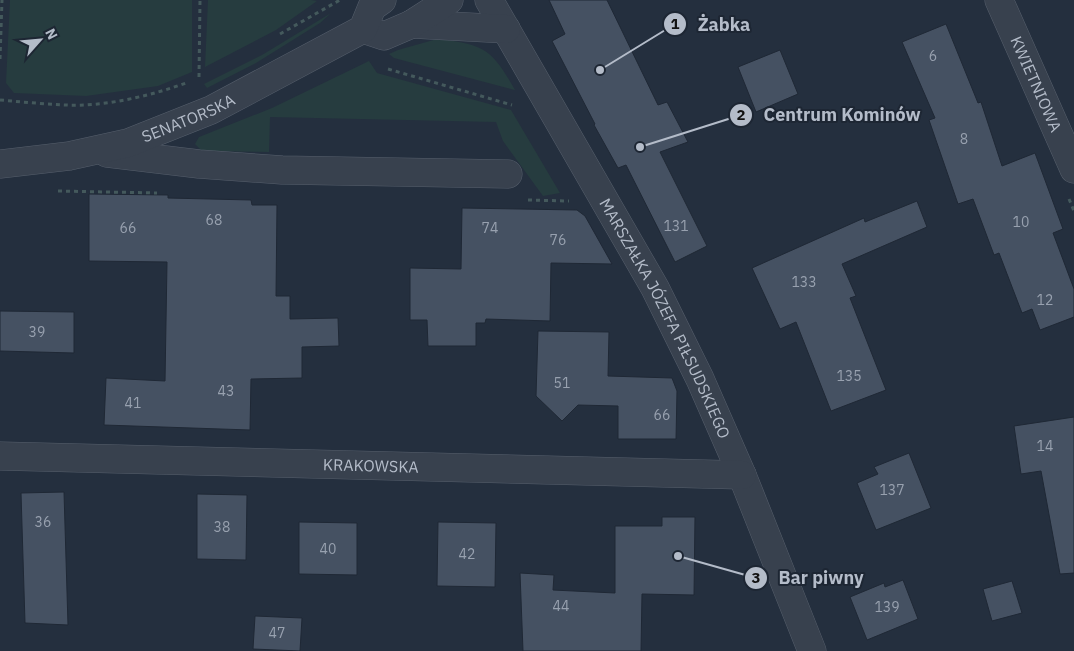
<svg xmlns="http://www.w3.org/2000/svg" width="1074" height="651" viewBox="0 0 1074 651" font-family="'IBM Plex Sans',sans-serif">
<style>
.green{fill:#263c3f}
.building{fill:#455162;stroke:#1f2835}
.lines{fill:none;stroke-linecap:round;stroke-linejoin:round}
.minor-casing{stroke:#565f6c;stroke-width:29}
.path{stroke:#44595c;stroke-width:3;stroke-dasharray:4 4;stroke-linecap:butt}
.minor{stroke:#38414e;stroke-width:28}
.labels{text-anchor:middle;stroke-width:4;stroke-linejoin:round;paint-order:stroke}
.number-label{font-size:14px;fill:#98a1af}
.street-label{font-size:16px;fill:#b4bcc9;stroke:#1d2633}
.leader{fill:none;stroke:#b4bcc9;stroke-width:2}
.callout-dot{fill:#b4bcc9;stroke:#1d2633;stroke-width:2}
.mark-label{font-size:15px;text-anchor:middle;font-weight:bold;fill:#111}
.callout-label{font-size:18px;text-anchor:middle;font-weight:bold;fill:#b4bcc9;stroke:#1d2633;stroke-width:4;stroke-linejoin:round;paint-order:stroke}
</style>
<rect width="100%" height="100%" fill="#242f3e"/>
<path class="green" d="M10,0H192V72L158,86L86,96L14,93L6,83Z
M208,0H311L317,1L276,30L205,67Z
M331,13L320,23L256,63L207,88L204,84L262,55Z
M437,39C484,44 492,49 515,90L394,58L389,54L398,50Z
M369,61L377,73L511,110L560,193L543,196L503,141L496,122L270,117L269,152L202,151L195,144L199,137L272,108Z"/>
<path class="building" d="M549,0H607L658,105L667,102L688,142L660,152L707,246L675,262L626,165L618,168L594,125L595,124L552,41L565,34Z
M946,24L978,103L981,102L1002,166L1035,153L1063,229L1053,233L1074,289V317L1040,330L1032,309L1022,313L999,253L994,255L973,199L958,204L929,120L935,118L902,42Z
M780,50L798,94L756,112L738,67Z
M89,194L168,195V198L251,200L252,205H277L276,296H290V319L338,318L339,346L302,347V378L251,379L250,430L104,425L106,378L165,381L167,262L89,261Z
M917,201L927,227L842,264L856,296L850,298L886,390L831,411L796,322L780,329L752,268L864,218L865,222Z
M462,208L577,210L585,216L612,264L551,263L550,321L486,319L485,323H476V346H428L427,320H410V268L461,269Z
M0,311L74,312V353L0,351Z
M538,331L609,332L608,376L672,378L677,391L676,439H618V406L578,405L562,421L536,396Z
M1074,417V573L1060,574L1041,471L1021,474L1014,426Z
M909,453L931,508L876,530L857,483L878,474L874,467Z
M64,492L68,625L25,623L21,493Z
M197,494L247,495L246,560L197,559Z
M662,517H695L694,595L642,594L641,651H523L520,573L554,575L553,590L615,593V526H662Z
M299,522L357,523V575L299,574Z
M438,522L496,523L495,587L437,586Z
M903,580L918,619L867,640L850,597L884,583L885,587Z
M1012,581L1022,613L992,621L983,589Z
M255,616L302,618L300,651L253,649Z"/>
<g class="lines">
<g class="minor-casing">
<g id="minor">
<path id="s1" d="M489,0L655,288L700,379L742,475L812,651"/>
<path id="s2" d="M999,0L1074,169"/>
<path d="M412,24L506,29"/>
<path d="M363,29L384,36L412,24L449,0"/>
<path d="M107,153L199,164L282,170L508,174"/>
<path id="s3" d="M0,164L69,156L128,143L211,110L363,29L372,7L382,0"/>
<path id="s4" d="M0,456L742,475"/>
</g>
</g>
<path class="path" d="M280,34L340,0
M0,59L2,0
M388,69L512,105
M199,77L200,0
M0,100C22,102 44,104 65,105C104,107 150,96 186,83
M58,191L157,193
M1069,199L1074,211
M528,200L569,201"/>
<use href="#minor" class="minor"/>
</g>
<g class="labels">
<g class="number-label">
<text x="933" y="61">6</text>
<text x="964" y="144">8</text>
<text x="214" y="225">68</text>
<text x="1021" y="227">10</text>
<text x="676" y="231">131</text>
<text x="128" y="233">66</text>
<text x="490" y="233">74</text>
<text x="558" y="245">76</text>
<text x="804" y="287">133</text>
<text x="1045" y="305">12</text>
<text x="37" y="337">39</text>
<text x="849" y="381">135</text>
<text x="562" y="388">51</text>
<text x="226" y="396">43</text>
<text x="133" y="408">41</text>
<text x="662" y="420">66</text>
<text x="1045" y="451">14</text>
<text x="892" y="495">137</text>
<text x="43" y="527">36</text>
<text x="222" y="532">38</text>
<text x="328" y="554">40</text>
<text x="467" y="559">42</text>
<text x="561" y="611">44</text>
<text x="887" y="612">139</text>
<text x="277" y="638">47</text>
</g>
<g class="street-label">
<text dy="6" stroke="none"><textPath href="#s2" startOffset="92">KWIETNIOWA</textPath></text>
<text dy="6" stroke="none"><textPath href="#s3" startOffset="195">SENATORSKA</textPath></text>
<text dy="6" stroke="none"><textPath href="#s1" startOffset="364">MARSZAŁKA JÓZEFA PIŁSUDSKIEGO</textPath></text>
<text dy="6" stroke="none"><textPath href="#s4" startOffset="371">KRAKOWSKA</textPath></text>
</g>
</g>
<path class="leader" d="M600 70L675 24M640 147L741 115M678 556L756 578"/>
<g class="callout-dot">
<circle cx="600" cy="70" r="5"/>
<circle cx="640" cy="147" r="5"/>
<circle cx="678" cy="556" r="5"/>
<circle cx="675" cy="24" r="12"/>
<circle cx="741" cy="115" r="12"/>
<circle cx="756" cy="578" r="12"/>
</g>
<g class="mark-label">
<text x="675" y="29">1</text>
<text x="741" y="120">2</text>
<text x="756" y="583">3</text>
</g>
<g class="callout-label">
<text x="724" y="31">Żabka</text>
<text x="842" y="121">Centrum Kominów</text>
<text x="821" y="584">Bar piwny</text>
</g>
<g transform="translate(40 40) rotate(63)" stroke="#1d2633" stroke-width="4" paint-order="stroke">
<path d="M0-4L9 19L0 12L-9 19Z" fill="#b4bcc9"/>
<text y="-8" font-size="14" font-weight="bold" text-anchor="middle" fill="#b4bcc9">N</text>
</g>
</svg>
